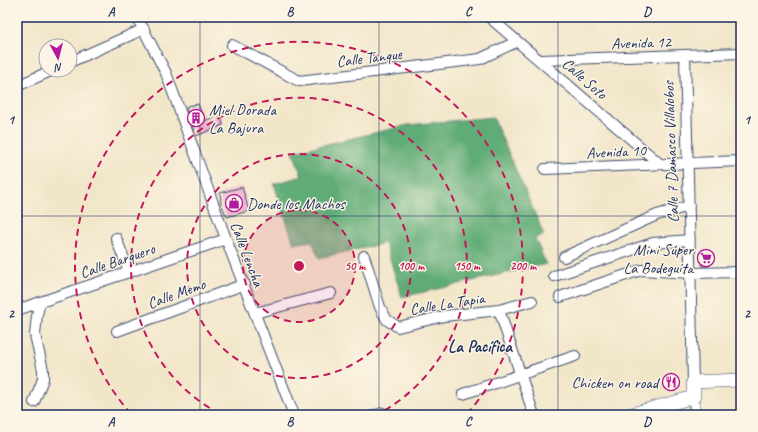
<svg xmlns="http://www.w3.org/2000/svg" width="758" height="432" viewBox="0 0 758 432" font-family="Caveat,sans-serif">
<style>
.forest{fill:#61ac76;stroke:#3e6e6a}
.building{fill:#eca7ca}
.lines{fill:none;stroke-linecap:round;stroke-linejoin:round}
.minor-casing{stroke:#3b4a6e;stroke-width:12}
.major-casing{stroke:#3b4a6e;stroke-width:14}
.minor{stroke:#fff;stroke-width:10}
.major{stroke:#fff;stroke-width:13}
.grid{fill:none;stroke:#1b2f5e;stroke-width:1;stroke-opacity:0.55}
.ring{fill:none;stroke:#c2185b;stroke-width:2;stroke-dasharray:7 5}
.labels{text-anchor:middle;stroke-width:3;stroke-linejoin:round;paint-order:stroke}
.street-label{font-size:16px;fill:#1b2f5e;stroke:#fcf5e5}
.poi-label{font-size:16px;fill:#1b2f5e;stroke:#fcf5e5;text-anchor:start}
.neighbourhood-label{font-size:17px;font-weight:bold;fill:#1b2f5e;stroke:#fcf5e5}
.centre{fill:#c2185b;stroke:#fcf5e5;stroke-width:2}
.ring-label{font-size:12px;text-anchor:middle;font-weight:bold;fill:#c2185b;stroke:#fcf5e5;stroke-width:3;stroke-linejoin:round;paint-order:stroke}
.neatline{fill:none;stroke:#1b2f5e;stroke-width:1.5}
.grid-label{font-size:13px;text-anchor:middle;font-weight:bold;fill:#1b2f5e}
</style>
<rect width="100%" height="100%" fill="#fcf5e5"/>
<filter id="ink" filterUnits="userSpaceOnUse"><feTurbulence type="fractalNoise" baseFrequency=".025" numOctaves="2"/><feDisplacementMap in="SourceGraphic" scale="8" xChannelSelector="R" yChannelSelector="G"/><feConvolveMatrix kernelMatrix="1 2 1 2 8 2 1 2 1" color-interpolation-filters="sRGB"/></filter>
<filter id="wash" filterUnits="userSpaceOnUse"><feTurbulence type="fractalNoise" baseFrequency=".012" numOctaves="4" result="noise"/><feDisplacementMap in="SourceGraphic" scale="16" xChannelSelector="R" yChannelSelector="G"/><feGaussianBlur stdDeviation="0.9" result="paint"/><feColorMatrix in="noise" values="0 0 0 0 0 0 0 0 0 0 0 0 0 0 0 0 0 1.4 0 .05"/><feComposite in="paint" operator="in"/></filter>
<g filter="url(#wash)">
<rect width="100%" height="100%" fill="#f2e6c9"/>
<path class="forest" d="M493,117L544,235L535,238L546,264L402,297L385,243L319,258L312,241L294,244L274,184L302,176L293,152L408,125Z"/>
<g id="blocks">
<path class="building" d="M198,104L204,121L221,115L223,125L196,136L186,108L187,106Z
M242,187L249,211L227,217L221,204L220,193Z
M702,250H709V266H702Z"/>
</g>
</g>
<g filter="url(#ink)">
<use href="#blocks" fill-opacity="0" stroke="#3b4a6e" stroke-width="1"/>
<g class="lines">
<g class="minor-casing">
<path id="minor" d="M137,17L166,73L226,239L294,415
M489,17L660,164
M232,45L299,81L480,59L516,42
M685,55L693,382
M541,60L741,53
M70,62L144,29
M17,86L53,70
M545,169L741,161
M116,238L129,272
M364,256L380,307L387,320L398,327L444,316L499,310L532,301
M564,257L657,215L689,206
M554,276L653,243L690,240
M560,297L641,270L691,273L741,272
M17,310L226,239
M499,310L534,415
M255,313L331,293
M117,331L245,284
M463,394L575,356
M694,397L695,415
M34,402L43,379V370L35,335L37,315L40,302
M374,415L383,413"/>
</g>
<g class="major-casing">
<path id="major" d="M628,415L694,397L693,382L741,380"/>
</g>
<use href="#minor" class="minor"/>
<use href="#major" class="major"/>
</g>
</g>
<path class="grid" d="M200,17V415M379,17V415M558,17V415M17,216H741"/>
<circle cx="299" cy="266" r="56" fill="#c2185b" fill-opacity=".12"/>
<g class="ring">
<circle cx="299" cy="266" r="56"/>
<circle cx="299" cy="266" r="112"/>
<path d="M220 414A168 168 0 1 1 378 414"/>
<path d="M131 414A224 224 0 1 1 467 414"/>
</g>
<defs>
<g id="building-ring" transform="scale(0.9)"><circle r="9.5" fill="#fcf5e5" stroke="#b5179e" stroke-width="1.5"/><path d="M-4-6H4V6H1V3H-1V6H-4ZM-2.5-4.3h1.7v1.8h-1.7ZM.8-4.3h1.7v1.8H.8ZM-2.5-1h1.7V.8h-1.7ZM.8-1h1.7V.8H.8Z" fill="#b5179e"/></g>
<g id="shop-ring" transform="scale(0.9)"><circle r="9.5" fill="#fcf5e5" stroke="#b5179e" stroke-width="1.5"/><path d="M-5-2.5h2.3a2.7 3.5 0 0 1 5.4 0H5L5.5 6h-11ZM-1.5-2.5h3a1.5 2.3 0 0 0-3 0Z" fill="#b5179e"/></g>
<g id="supermarket-ring" transform="scale(0.9)"><circle r="9.5" fill="#fcf5e5" stroke="#b5179e" stroke-width="1.5"/><path d="M-6-5.5h2.5l.6 2H6L4.5 2H-2.5L-4.4-4H-6ZM-1.5 3.2a1.3 1.3 0 1 0 .1 0ZM3 3.2a1.3 1.3 0 1 0 .1 0Z" fill="#b5179e"/></g>
<g id="restaurant-ring" transform="scale(0.9)"><circle r="9.5" fill="#fcf5e5" stroke="#b5179e" stroke-width="1.5"/><path d="M-5-6h1v4h1v-4h1v4h1v-4h1v5L-1.5 .5V6h-2V.5L-5-1ZM5-6V6H3V1.5H1.5Q1.5-4 5-6Z" fill="#b5179e"/></g>
</defs>
<g fill-rule="evenodd">
<use href="#building-ring" x="196" y="118"/>
<use href="#shop-ring" x="234" y="203"/>
<use href="#supermarket-ring" x="706" y="258"/>
<use href="#restaurant-ring" x="671" y="382"/>
</g>
<g class="labels">
<g class="street-label">
<text transform="translate(641 42) rotate(-2)" y="6">Avenida 12</text>
<text transform="translate(369 57) rotate(-7)" y="6">Calle Tanque</text>
<text transform="translate(585 78) rotate(41)" y="6">Calle Soto</text>
<text transform="translate(616 151) rotate(-3)" y="6">Avenida 10</text>
<text transform="translate(670 152) rotate(-92)" y="6">Calle 7 Damasco Villalobos</text>
<text transform="translate(248 254) rotate(69)" y="6">Calle Lencha</text>
<text transform="translate(117 260) rotate(-19)" y="6">Calle Barquero</text>
<text transform="translate(176 293) rotate(-20)" y="6">Calle Memo</text>
<text transform="translate(447 303) rotate(-9)" y="6">Calle La Tapia</text>
</g>
<g class="poi-label">
<text x="209" y="115">Miel Dorada<tspan x="209" dy="18">La Bajura</tspan></text>
<text x="247" y="209">Donde los Machos</text>
<text x="693" y="255" text-anchor="end">Mini Súper<tspan x="693" dy="18">La Bodeguita</tspan></text>
<text x="658" y="388" text-anchor="end">Chicken on road</text>
</g>
<g class="neighbourhood-label">
<text x="480" y="352">La Pacífica</text>
</g>
</g>
<circle cx="299" cy="266" r="6" class="centre"/>
<g class="ring-label">
<text x="355" y="270">50 m</text>
<text x="411" y="270">100 m</text>
<text x="467" y="270">150 m</text>
<text x="523" y="270">200 m</text>
</g>
<rect width="758" height="432" fill="none" stroke="#fcf5e5" stroke-width="44"/>
<g transform="translate(58 58) rotate(173)"><circle r="19" fill="#fcf5e5" stroke="#a2a6af"/>
<path d="M0-3L7 15L0 10L-7 15Z" fill="#b5179e"/>
<text y="-6" font-size="11" font-weight="bold" text-anchor="middle" fill="#1b2f5e">N</text>
</g>
<rect x="22" y="22" width="714" height="388" class="neatline"/>
<g class="grid-label">
<text x="111" y="16">A</text>
<text x="290" y="16">B</text>
<text x="468" y="16">C</text>
<text x="647" y="16">D</text>
<text x="11" y="124">1</text>
<text x="747" y="124">1</text>
<text x="11" y="318">2</text>
<text x="747" y="318">2</text>
<text x="111" y="426">A</text>
<text x="290" y="426">B</text>
<text x="468" y="426">C</text>
<text x="647" y="426">D</text>
</g>
</svg>
